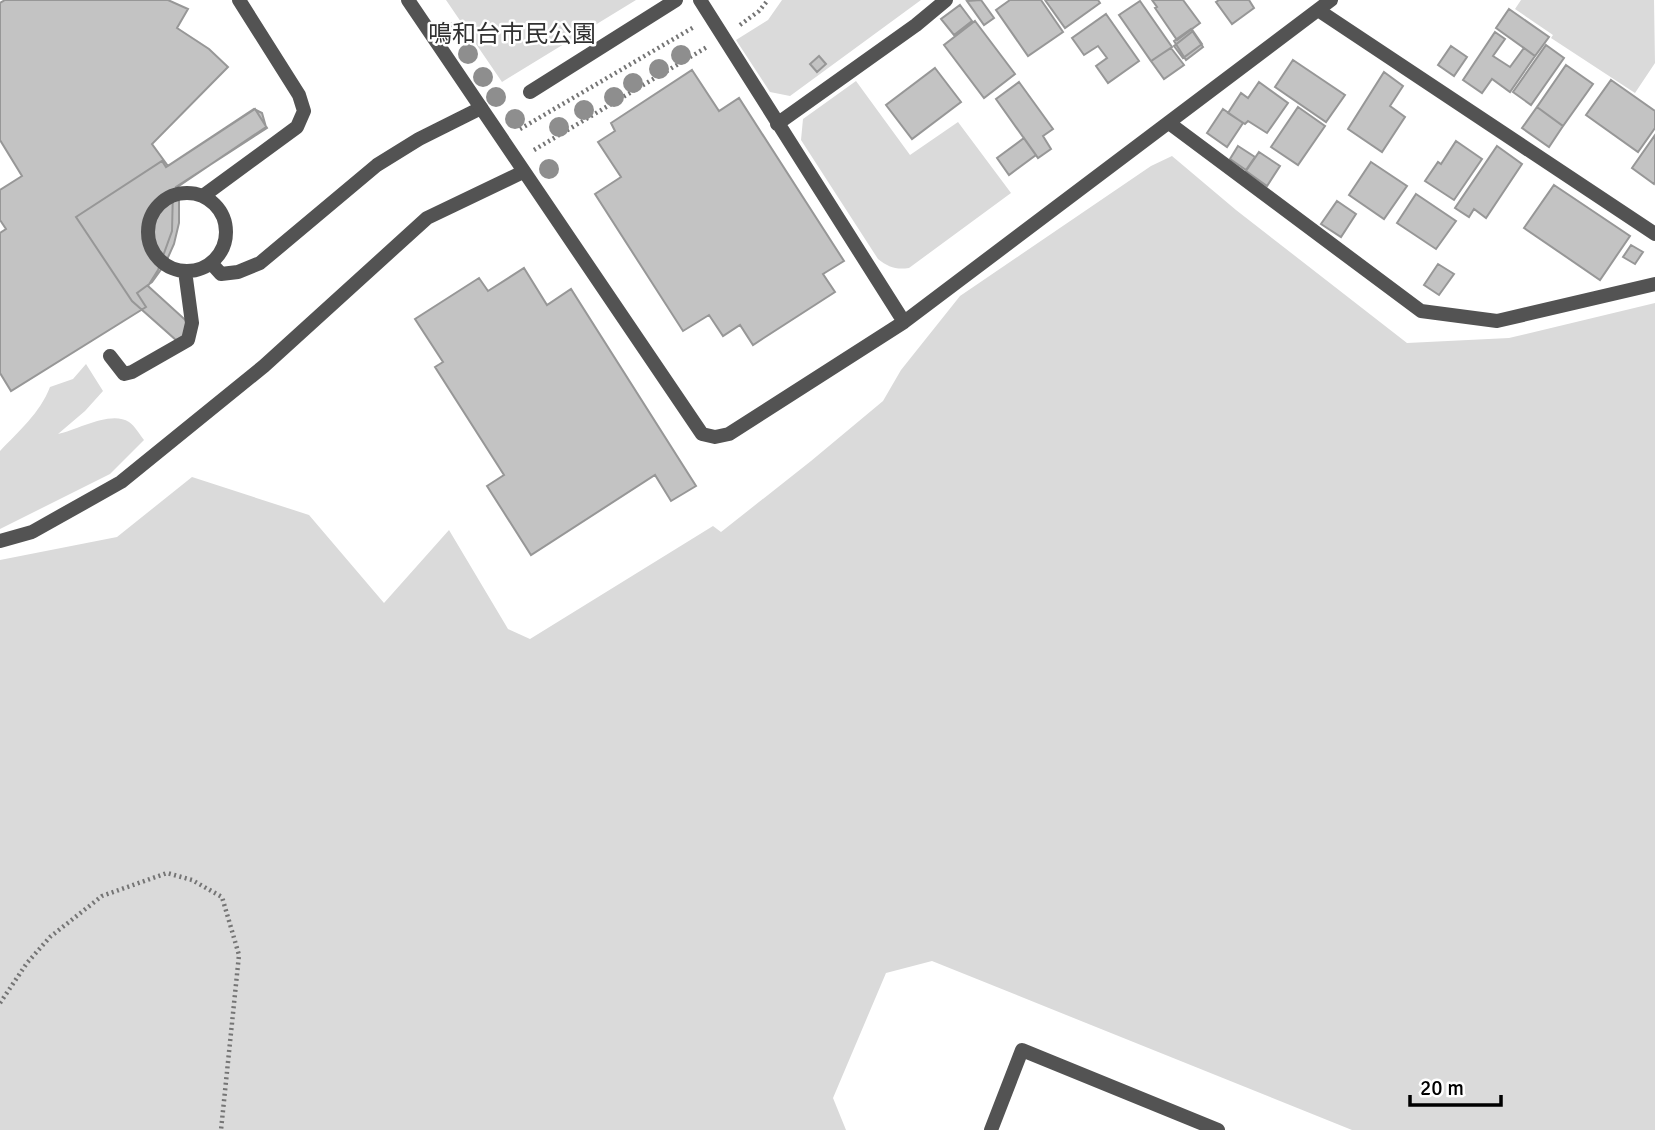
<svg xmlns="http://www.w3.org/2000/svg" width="1655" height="1130" viewBox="0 0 1655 1130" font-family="Signika,'Noto Sans JP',sans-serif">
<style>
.green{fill:#dadada}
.building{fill:#c3c3c3;stroke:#979797;stroke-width:2}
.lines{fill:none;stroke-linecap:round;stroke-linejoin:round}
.path{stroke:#757575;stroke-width:4.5;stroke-dasharray:2 3.5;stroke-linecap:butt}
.lane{stroke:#535353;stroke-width:14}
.street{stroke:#535353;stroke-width:14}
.tree{fill:#8e8e8e}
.labels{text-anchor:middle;stroke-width:5;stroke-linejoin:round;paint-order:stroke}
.park-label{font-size:24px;fill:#313131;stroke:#fff}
</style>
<rect width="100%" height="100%" fill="#fff"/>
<path class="green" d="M446,0H636L502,82Z
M782,0H921L790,96L770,92L736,40L768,20Z
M1521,0H1654L1655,63L1635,93L1551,38L1553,35L1515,9Z
M856,81L910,155L958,122L1011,193L909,268C896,270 888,267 878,259L801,140L803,119Z
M1172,156L1236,210L1407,343L1509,338L1655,303V1130H1352L932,961L886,973L833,1098L846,1130H0V560L117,537L192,477L309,515L384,603L449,530L508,629L530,639L713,526L721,532L811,461L883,401L901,370L960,296L1151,166Z
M86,364L103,391L85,411L58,434C77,430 111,410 129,422C135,426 140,435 144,440L110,474L0,529V451C19,431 40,413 50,387L73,379Z"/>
<path class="building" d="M5,0H168L188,9L177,28L209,49L228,67L152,144L168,166L255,109L267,128L176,187L179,201V223L174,244L165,264L152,282L137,293L146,307L11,391L0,373V233L6,229L0,220V190L22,176L0,140V3Z
M981,0L994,18L984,25L967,1Z
M1010,0H1041L1063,32L1028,56L996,10Z
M1045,0H1098L1100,3L1065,28Z
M1152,0H1183L1200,23L1177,40L1155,8L1157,7Z
M1219,0H1249L1254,8L1232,24L1216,2Z
M1140,1L1172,47L1151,61L1119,15Z
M960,5L972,21L954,35L941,19Z
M1509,9L1549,37L1535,56L1496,28Z
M1106,14L1139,61L1108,83L1096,66L1107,58L1098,46L1084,55L1072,38Z
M975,21L1015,74L984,98L944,45Z
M1191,29L1203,47L1186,60L1174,41Z
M1193,31L1202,44L1183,58L1174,46Z
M1495,32L1505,39L1493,56L1510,67L1524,48L1535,56L1510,92L1492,79L1482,93L1463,80Z
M1546,45L1564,58L1531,105L1513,92Z
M1451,46L1467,57L1454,76L1438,65Z
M1171,48L1184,65L1164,79L1151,61Z
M819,56L826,64L817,72L810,64Z
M1293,60L1345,95L1326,122L1275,87Z
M1566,65L1593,84L1563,126L1537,107Z
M935,68L961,102L912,139L886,105Z
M692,70L719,111L739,98L844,261L823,274L835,292L753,345L740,325L723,336L709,315L683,331L595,194L621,177L598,142L615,131L611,123Z
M1384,72L1403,86L1390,106L1405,117L1382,152L1348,129Z
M1611,80L1655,111V128L1638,152L1586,115Z
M1019,82L1053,129L1043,136L1051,149L1038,158L996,99Z
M1259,82L1288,103L1267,133L1248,121L1245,124L1228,113L1241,93L1248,98Z
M1298,107L1325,126L1298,165L1271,147Z
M1537,107L1563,126L1549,147L1522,128Z
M254,109L262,113L266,127L173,190L172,231L158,270L148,286L192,326L181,338L176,340L132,301L76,217L162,161L166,167Z
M1223,109L1243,123L1227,147L1207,133Z
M1655,135V182L1654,184L1632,168Z
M1024,138L1036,155L1009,175L997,158Z
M1456,141L1482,159L1454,200L1425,181L1438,162L1441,164Z
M1238,146L1255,157L1246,170L1230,159Z
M1497,146L1522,164L1486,218L1474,209L1469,217L1455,208Z
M1259,152L1280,166L1267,186L1246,171Z
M1371,162L1407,186L1384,219L1349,195Z
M1554,185L1630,236L1600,280L1524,228Z
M1416,194L1456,221L1436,249L1397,223Z
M1337,201L1356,214L1341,237L1321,224Z
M1631,245L1643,252L1635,264L1623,257Z
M1438,264L1454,274L1439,295L1424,285Z
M524,268L547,305L571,289L696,486L671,501L655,475L531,555L487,486L504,475L435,367L443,362L415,319L479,278L488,291Z"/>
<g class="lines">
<path class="path" d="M740,25L759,11L768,0
M520,129L694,27
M534,150L707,47
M0,1003L27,963L50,937L102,896L167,873L192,880L222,897L239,955L221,1130"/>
<path class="lane" d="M530,92L676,0
M148 232a39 39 0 1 1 78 0a39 39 0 1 1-78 0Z
M203,196L297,127L304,111L299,95L239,0
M211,263L221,274L238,272L260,263L377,165L419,139L481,108
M110,356L124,374L132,372L188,340L192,323L185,271
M991,1130L1022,1050L1218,1130"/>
<path class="street" d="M408,0L702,434L715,437L729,434L904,322L1331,0
M700,0L904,322
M1318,10L1655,234
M1169,123L1421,311L1497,321L1655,284
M777,124L916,25L946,0
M0,541L32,532L121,482L264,366L427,218L523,172"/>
</g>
<g class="tree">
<circle cx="452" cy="32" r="10"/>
<circle cx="468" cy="54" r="10"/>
<circle cx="681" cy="55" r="10"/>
<circle cx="659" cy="69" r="10"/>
<circle cx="483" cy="77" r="10"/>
<circle cx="633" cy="83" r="10"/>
<circle cx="496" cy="97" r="10"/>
<circle cx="614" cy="97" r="10"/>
<circle cx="584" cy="110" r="10"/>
<circle cx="515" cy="119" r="10"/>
<circle cx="559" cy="127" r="10"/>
<circle cx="549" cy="169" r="10"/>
</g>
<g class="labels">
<g class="park-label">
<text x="512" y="42">鳴和台市民公園</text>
</g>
</g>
<path d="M1410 1095v10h91v-10" fill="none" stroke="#000000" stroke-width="3.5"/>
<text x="1420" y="1095" font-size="21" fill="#000000" stroke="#ffffff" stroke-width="5" paint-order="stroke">20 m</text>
</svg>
